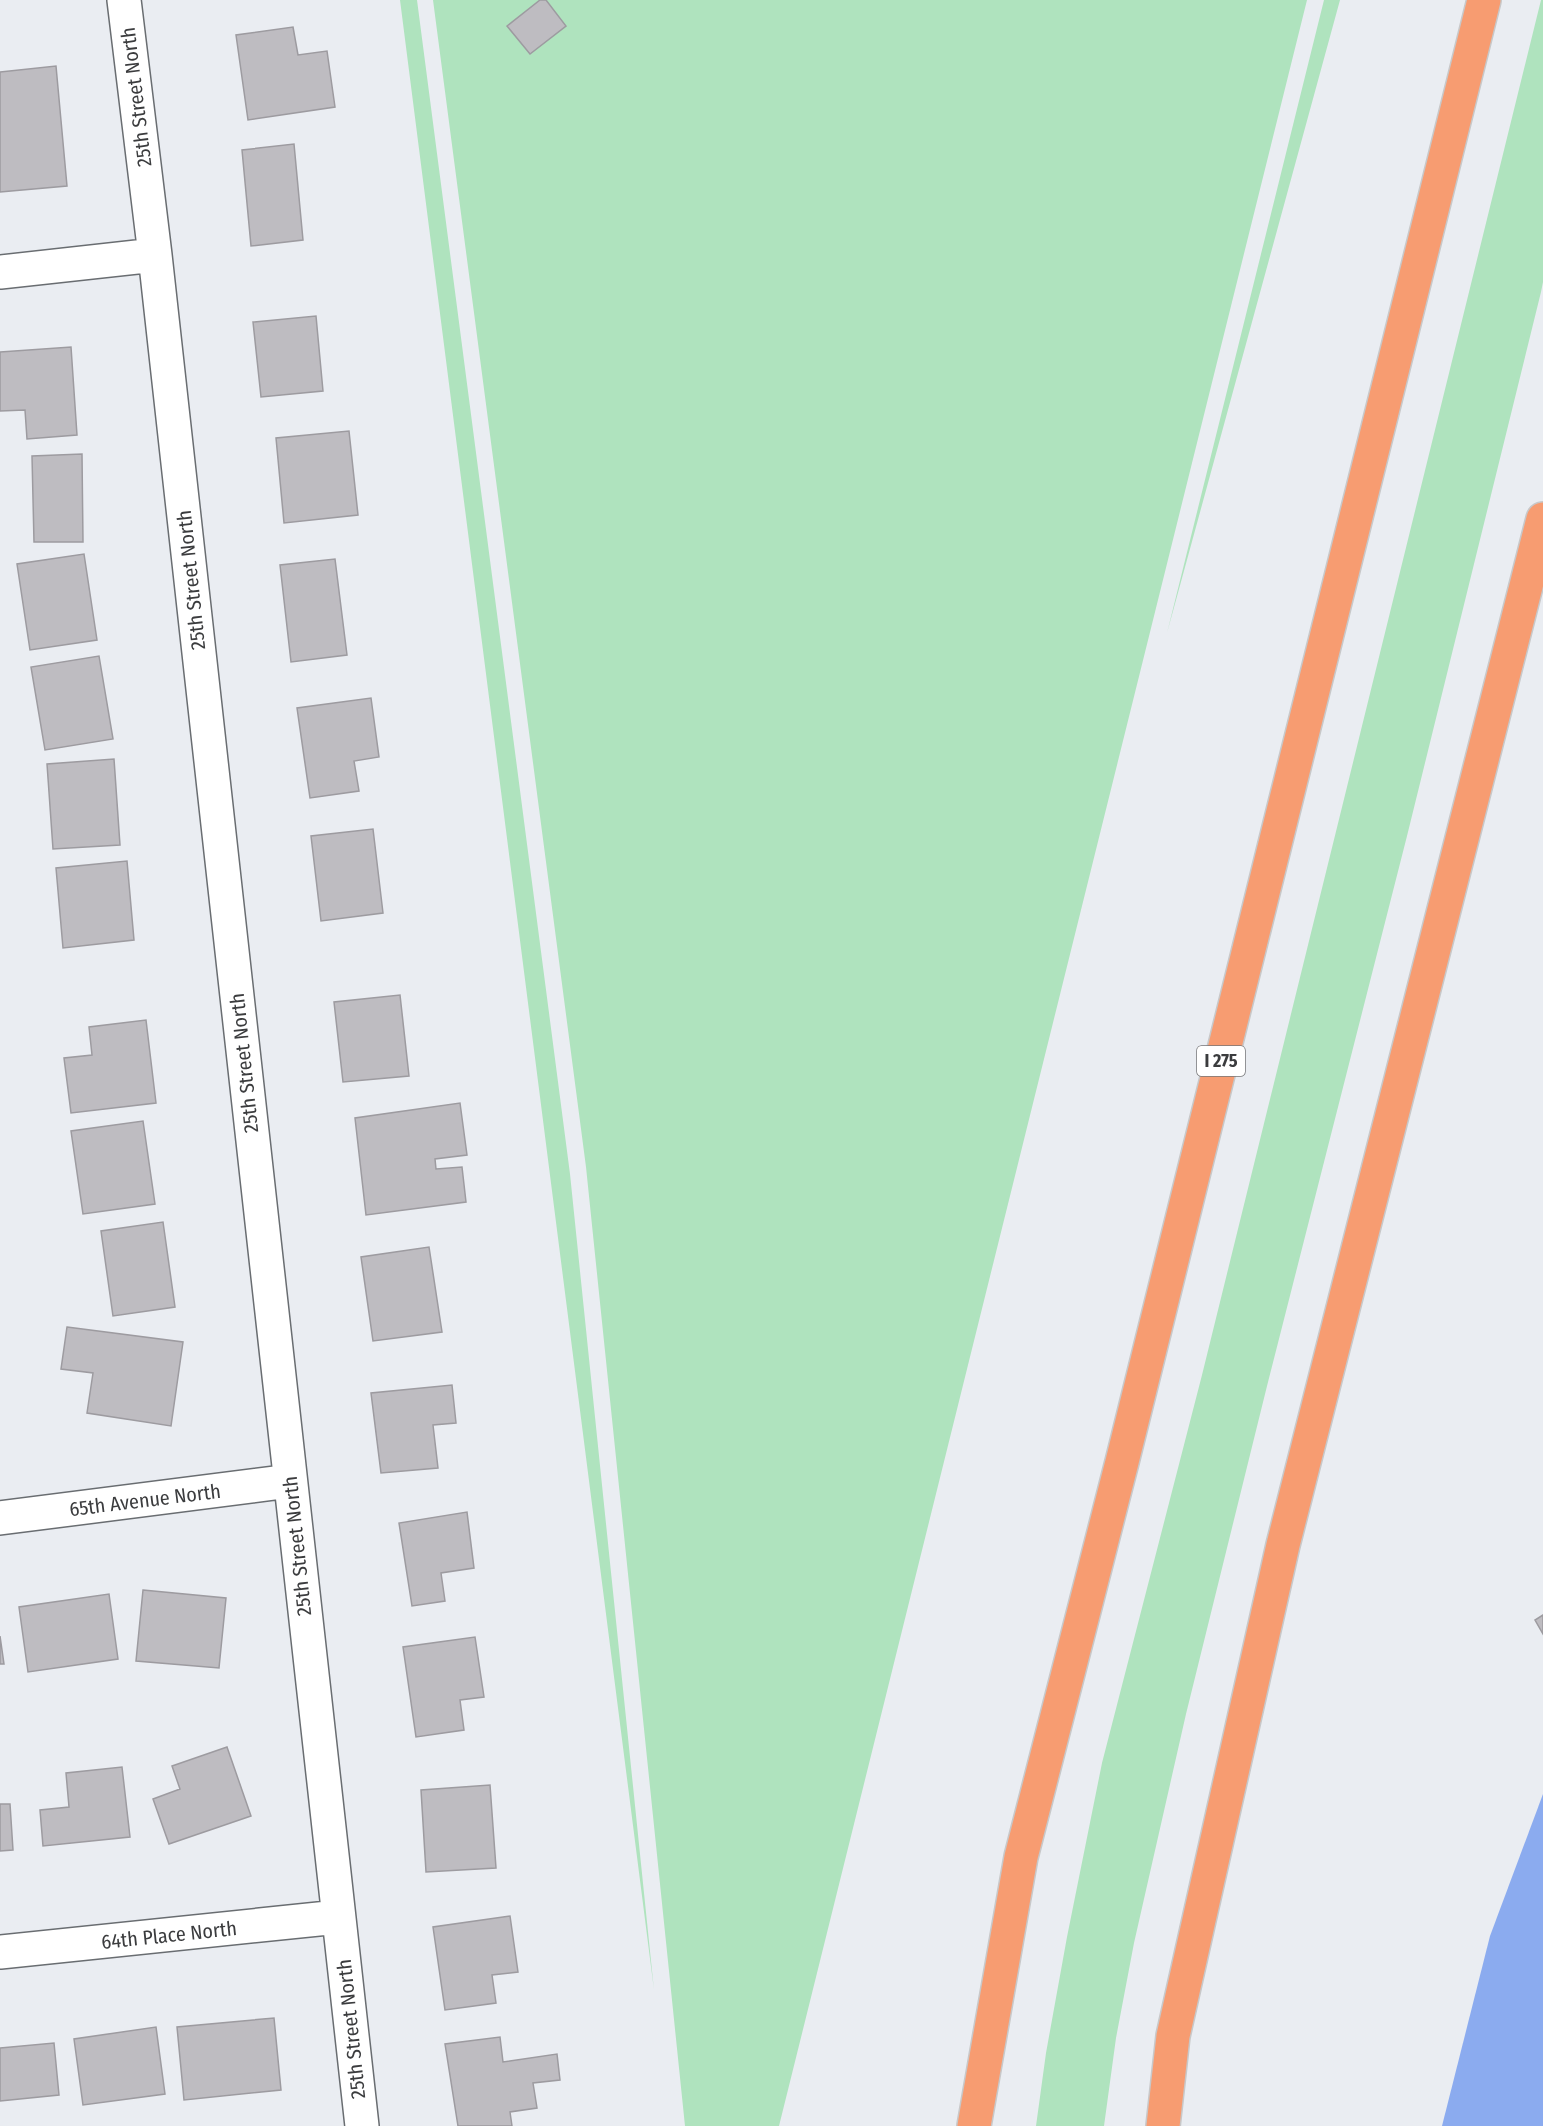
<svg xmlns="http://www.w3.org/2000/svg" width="1543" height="2126" viewBox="0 0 1543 2126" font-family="'Fira Sans Condensed',sans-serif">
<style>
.green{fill:#afe3be}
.water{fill:#8babef}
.building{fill:#bebcc1;stroke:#9d9ba0;stroke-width:1.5}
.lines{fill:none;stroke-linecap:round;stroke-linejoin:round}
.minor-casing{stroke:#696d71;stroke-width:36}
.highway-casing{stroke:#c8c8c9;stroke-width:36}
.minor{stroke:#fff;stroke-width:33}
.highway{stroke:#f79c71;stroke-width:33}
.labels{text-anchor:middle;stroke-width:6;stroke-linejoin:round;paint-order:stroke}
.shield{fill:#fff;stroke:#767678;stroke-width:1.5}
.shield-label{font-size:18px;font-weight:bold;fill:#3b3c3e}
.street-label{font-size:20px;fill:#3b3c3e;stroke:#fff}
</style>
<rect width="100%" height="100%" fill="#eaedf2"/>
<path class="green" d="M400,0H417L570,1174L654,1990Z
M433,0H1307L779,2126H685L586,1167Z
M1324,0H1340L1167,633Z
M1541,0H1543V282L1541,292L1407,836L1267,1386L1186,1714L1134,1943L1116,2038L1104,2126H1036L1046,2053L1067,1937L1102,1763L1202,1375Z"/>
<path class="water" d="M1543,1794V2126H1442L1490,1936Z"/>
<path class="building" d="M540,0H546L566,26L530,54L507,26Z
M293,27L298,55L327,51L335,107L248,120L236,35Z
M56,66L67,186L0,192V72Z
M294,144L303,240L251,246L242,150Z
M316,316L323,391L261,397L253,322Z
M71,347L77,435L27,439L25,410L0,411V352Z
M349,431L358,515L284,523L276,438Z
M82,454L83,542H34L32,456Z
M84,554L97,640L30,650L17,564Z
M335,559L347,655L291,662L280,565Z
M99,656L113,739L45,750L31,667Z
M371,698L379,757L354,761L359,791L310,798L297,708Z
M114,759L120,845L53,849L47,764Z
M373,829L383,913L321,921L311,836Z
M127,861L134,940L63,948L56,868Z
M400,995L409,1076L343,1082L334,1002Z
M146,1020L156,1103L71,1113L64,1058L92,1055L89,1027Z
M460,1103L467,1155L435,1159L436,1169L462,1167L466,1202L366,1215L355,1118Z
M143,1121L155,1204L83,1214L71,1131Z
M163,1222L175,1307L113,1316L101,1231Z
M429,1247L442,1332L373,1341L361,1257Z
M67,1327L183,1342L171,1426L87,1413L93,1373L61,1369Z
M452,1385L456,1423L433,1425L438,1468L381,1473L371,1393Z
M467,1512L474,1568L441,1573L445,1601L412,1606L399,1523Z
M143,1590L226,1598L219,1668L136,1661Z
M109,1594L118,1659L28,1672L19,1607Z
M1543,1615V1634L1535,1620Z
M0,1636L4,1664H0Z
M475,1637L484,1697L460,1700L464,1730L416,1737L403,1647Z
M227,1747L251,1816L169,1844L153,1799L180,1789L172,1766Z
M122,1767L130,1837L43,1846L40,1810L69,1807L66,1773Z
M490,1785L496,1868L426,1872L421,1790Z
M0,1804H10L13,1850L0,1851Z
M510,1916L518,1972L492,1975L496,2003L445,2010L433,1927Z
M274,2018L281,2090L184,2100L177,2027Z
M156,2027L165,2094L83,2105L74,2039Z
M500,2037L503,2062L557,2054L560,2080L533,2083L537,2108L510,2112L512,2126H458L445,2044Z
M54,2043L59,2095L0,2101V2048Z"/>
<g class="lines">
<g class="minor-casing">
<path id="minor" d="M124,0L155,255L362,2126
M0,272L155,255
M0,1518L290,1481
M0,1952L338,1917"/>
</g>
<g class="highway-casing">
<path id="highway" d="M974,2126L1021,1857L1122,1462L1484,0
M1163,2126L1173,2036L1283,1545L1543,519"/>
</g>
<use href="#minor" class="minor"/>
<use href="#highway" class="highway"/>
</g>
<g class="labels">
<rect class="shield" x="1197" y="1046" width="48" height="30" rx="4.5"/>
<g class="shield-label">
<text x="1221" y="1067">I 275</text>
</g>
<g class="street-label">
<text transform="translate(136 97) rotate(-97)" y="7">25th Street North</text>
<text transform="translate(191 580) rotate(-96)" y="7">25th Street North</text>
<text transform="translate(244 1063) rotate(-96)" y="7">25th Street North</text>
<text transform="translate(145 1500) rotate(-7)" y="7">65th Avenue North</text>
<text transform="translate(297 1546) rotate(-96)" y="7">25th Street North</text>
<text transform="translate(169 1935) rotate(-6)" y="7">64th Place North</text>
<text transform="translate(351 2029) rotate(-96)" y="7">25th Street North</text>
</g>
</g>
</svg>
